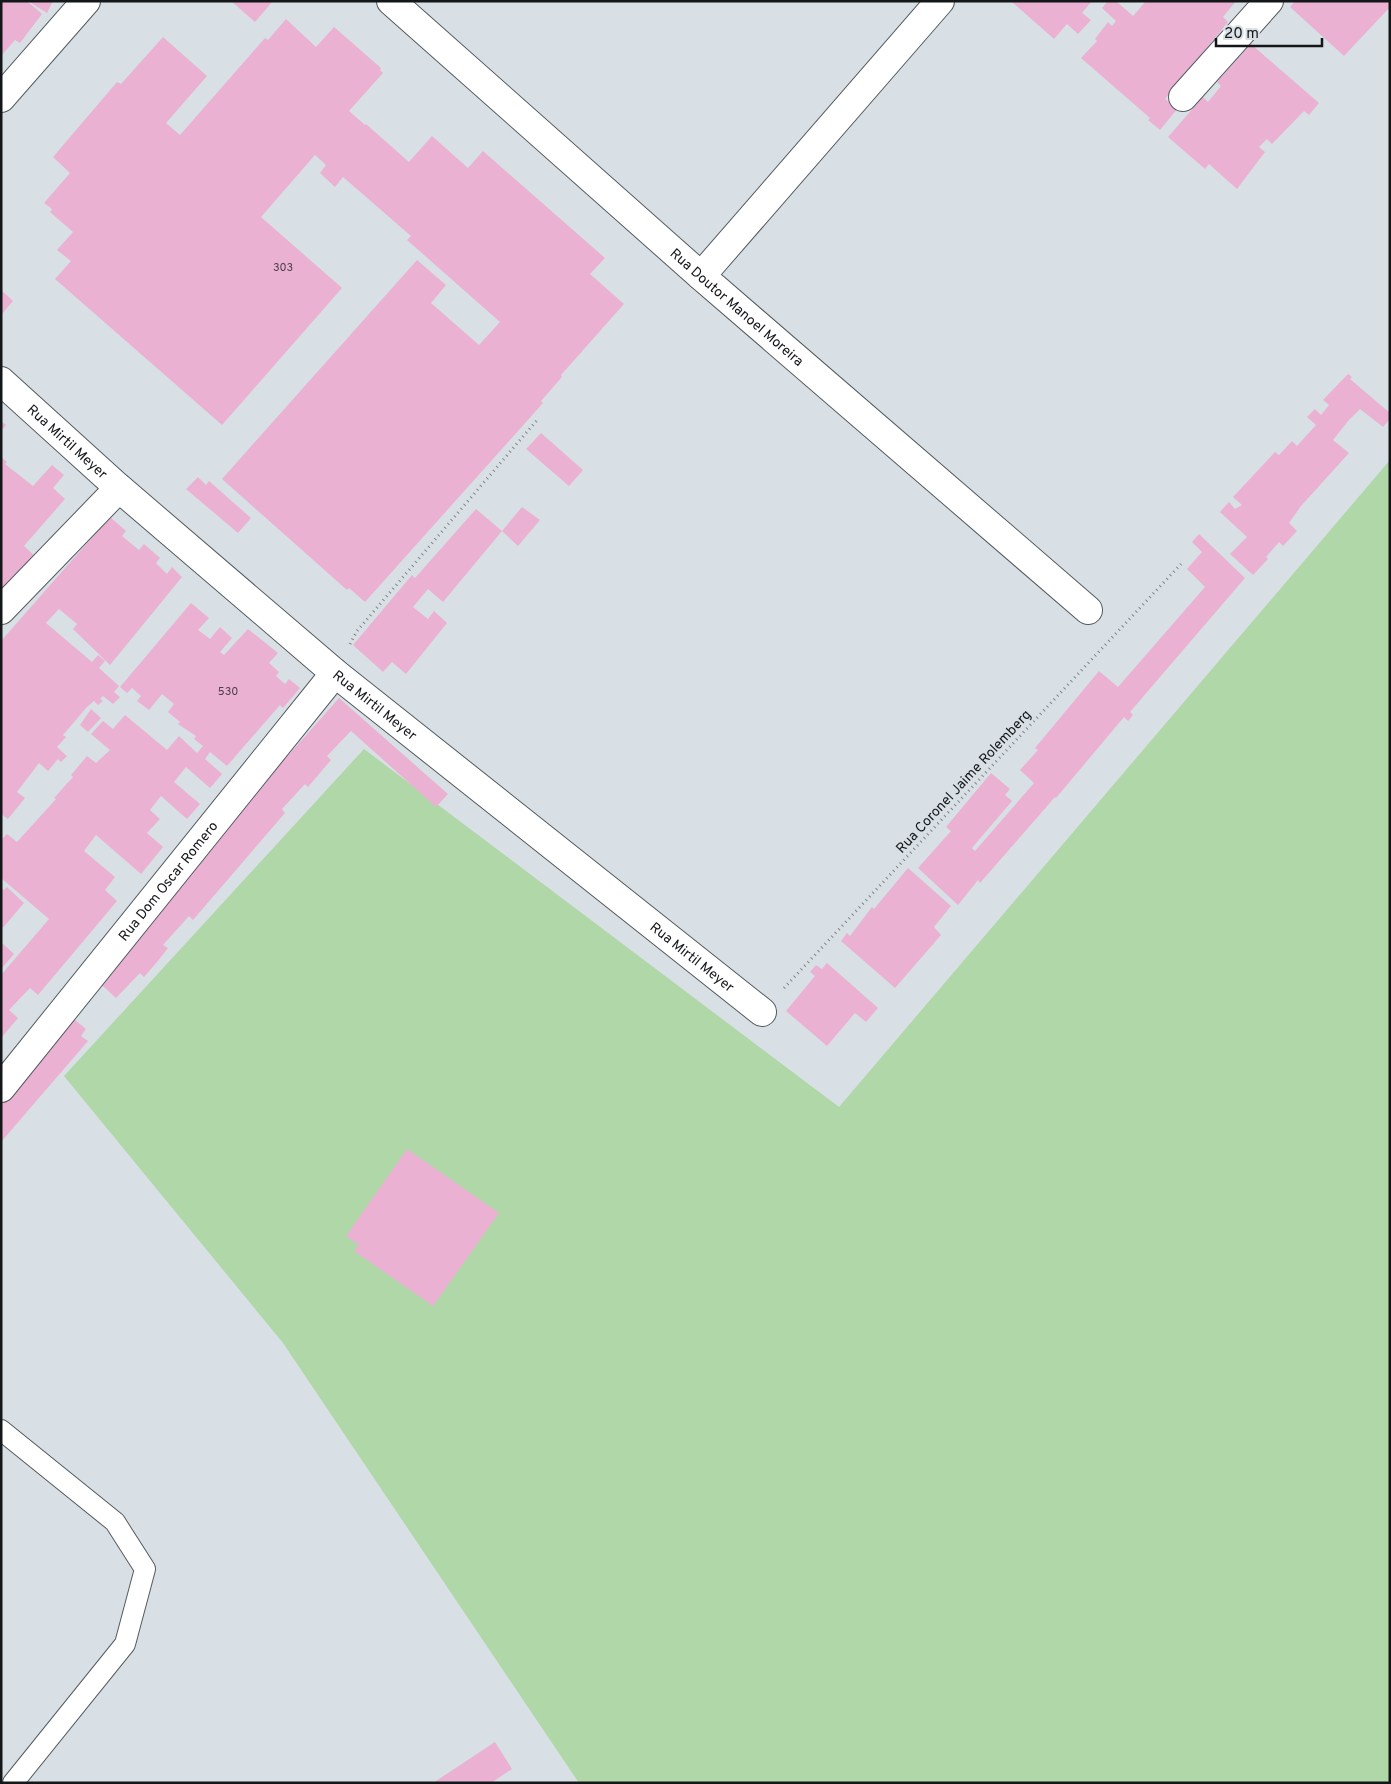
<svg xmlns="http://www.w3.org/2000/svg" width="1391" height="1784" viewBox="0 0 1391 1784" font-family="Overpass,sans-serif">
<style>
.green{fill:#afd7a8}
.building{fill:#eab1d3}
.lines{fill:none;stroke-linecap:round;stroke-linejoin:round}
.service-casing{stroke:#555b5f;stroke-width:22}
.minor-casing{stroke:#555b5f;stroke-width:30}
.path{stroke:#808689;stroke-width:3;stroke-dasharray:1 4;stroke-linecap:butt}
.service{stroke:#fff;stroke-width:20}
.minor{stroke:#fff;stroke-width:28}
.labels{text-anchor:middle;stroke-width:4.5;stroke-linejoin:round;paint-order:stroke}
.number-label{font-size:11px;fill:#4a3e48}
.street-label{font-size:14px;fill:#141719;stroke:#d8e0e5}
</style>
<rect width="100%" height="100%" fill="#d8e0e5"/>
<path class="green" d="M1390,460V1783H579L283,1343L64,1076L364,749L839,1107Z"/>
<path class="building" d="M1,1H27L42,14L20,43L15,40L1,56Z
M28,1H53L47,13Z
M231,1H273L255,22Z
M1011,1H1092L1082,13L1091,20L1078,34L1067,24L1054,39Z
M1108,1H1116L1133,16L1146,1H1236L1223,17L1228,22L1165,99L1178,108L1160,130L1148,120L1150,118L1081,58L1097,41L1095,39L1108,22L1112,26L1116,21L1102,8Z
M1295,1H1390V7L1344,56L1290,7Z
M286,19L316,47L334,27L381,68L380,70L383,73L349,111L365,125L366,124L409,162L432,136L468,168L483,151L605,258L590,274L624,304L561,375L562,377L541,401L543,403L365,602L349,588L347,590L222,479L417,260L446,285L431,303L479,345L500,322L407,240L411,236L343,177L335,187L320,173L326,165L315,155L261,217L342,288L222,425L55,279L71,261L57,250L73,232L50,212L52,209L44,203L70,173L53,157L117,82L121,84L163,37L207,76L166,123L180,135L265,38L268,40Z
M1251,44L1319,103L1309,115L1304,111L1272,144L1267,139L1259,147L1265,152L1237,189L1209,164L1205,169L1168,137L1203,97L1208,102L1221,86L1217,82Z
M1,290L13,301L1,315Z
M1348,374L1352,377L1350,379L1390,413V419L1383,427L1360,409L1349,420L1333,440L1349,453L1301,506L1289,523L1297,531L1283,546L1279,542L1266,557L1268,559L1253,575L1230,554L1247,537L1220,512L1229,502L1235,509L1242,505L1233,497L1275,452L1279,455L1292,441L1297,446L1316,425L1307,417L1315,409L1321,415L1329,405L1323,400Z
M1,421L6,425L1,431Z
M541,433L583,470L569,486L526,449Z
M1,457L7,462L5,464L33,486L52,465L64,475L53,488L65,499L24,546L39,560L1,602Z
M198,477L206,485L209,481L251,518L238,533L186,489Z
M522,507L540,520L518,546L502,531L443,602L428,589L413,607L428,619L434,611L447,623L406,674L392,662L383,672L353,645L412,575L415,578L476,509L502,531Z
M110,517L126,531L122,536L139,550L144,544L160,558L156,563L167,574L172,567L182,577L110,665L73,629L77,624L59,609L46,623L92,662L98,655L105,661L99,668L119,686L114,692L120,697L113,704L103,696L100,699L103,701L98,705L94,701L87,707L63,735L66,737L57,747L67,756L61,762L58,759L48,771L39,763L17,792L25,798L8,819L1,814V641Z
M1199,534L1245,578L1130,712L1133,715L1128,721L1124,717L1056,798L1055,797L980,883L978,880L958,905L918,868L951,831L946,827L991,773L1010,789L1005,795L1012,801L972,848L975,851L1034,783L1020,770L1038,750L1035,748L1099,671L1118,687L1205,587L1187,569L1202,552L1192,542Z
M191,603L209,618L198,630L210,639L220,627L232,638L220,652L224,655L248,629L278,653L269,663L279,672L276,676L285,684L289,679L300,688L283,708L280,705L227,766L210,752L205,759L222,774L210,788L186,767L174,782L200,804L187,819L161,796L150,810L160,819L147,833L163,847L141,874L96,835L84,851L115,877L105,890L117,901L38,995L30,988L9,1010L18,1018L1,1038V975L49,919L1,878V840L7,834L17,842L56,799L54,798L73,777L71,775L87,756L96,763L110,750L91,734L103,721L113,729L125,715L167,750L179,736L197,753L203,746L194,739L196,736L178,724L180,722L168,712L174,704L162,694L149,710L137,701L141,696L132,688L127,693L120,687Z
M339,698L448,794L436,807L351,731L327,756L331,760L308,787L305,784L282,809L285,813L193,920L189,916L163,945L168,948L157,962L144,977L140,973L116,998L95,979L282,757L285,759Z
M91,709L101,718L88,732L80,725Z
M908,868L951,906L934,927L941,935L895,988L841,941L847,933L850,936L872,907L874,909Z
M1,887L4,890L7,887L24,903L1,930Z
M1,942L14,954L1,969Z
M827,963L878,1008L866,1022L855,1013L827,1046L786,1011L815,976L810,972L816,965L822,969Z
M69,1015L86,1029L81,1036L88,1041L1,1142V1099Z
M407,1149L499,1213L433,1306L354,1251L359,1245L346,1236Z
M495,1742L512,1769L491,1783H433Z"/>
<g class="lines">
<g class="service-casing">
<path id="service" d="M1,1430L115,1522L145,1569L125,1644L13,1783"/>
</g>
<g class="minor-casing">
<g id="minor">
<path id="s1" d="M391,1L701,276L1088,610"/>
<path d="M1183,97L1269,1"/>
<path d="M1,98L86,1"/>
<path d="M701,276L940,1"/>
<path id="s2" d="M1,381L119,488L335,673L762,1012"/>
<path d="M1,610L119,488"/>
<path id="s3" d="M1,1088L335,673"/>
</g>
</g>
<path class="path" d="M350,644L357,631L538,419
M784,988L1181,564"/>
<use href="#service" class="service"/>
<use href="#minor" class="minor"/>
</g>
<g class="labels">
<g class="number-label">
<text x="283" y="271">303</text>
<text x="228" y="695">530</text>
</g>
<g class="street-label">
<text dy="5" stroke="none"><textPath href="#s1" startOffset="462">Rua Doutor Manoel Moreira</textPath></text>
<text dy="5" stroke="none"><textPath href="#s2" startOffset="90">Rua Mirtil Meyer</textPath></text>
<text dy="5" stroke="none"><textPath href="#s2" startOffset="495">Rua Mirtil Meyer</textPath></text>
<text transform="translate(963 781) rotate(-47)" y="5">Rua Coronel Jaime Rolemberg</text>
<text dy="5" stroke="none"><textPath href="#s3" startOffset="266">Rua Dom Oscar Romero</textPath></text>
<text dy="5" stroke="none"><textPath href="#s2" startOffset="900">Rua Mirtil Meyer</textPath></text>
</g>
</g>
<rect width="1391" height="1784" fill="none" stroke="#141719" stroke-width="5"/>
<path d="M1216 38v8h106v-8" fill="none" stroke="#141719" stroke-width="2.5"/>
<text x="1224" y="38" font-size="15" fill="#141719" stroke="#d8e0e5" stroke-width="4" paint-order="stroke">20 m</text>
</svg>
